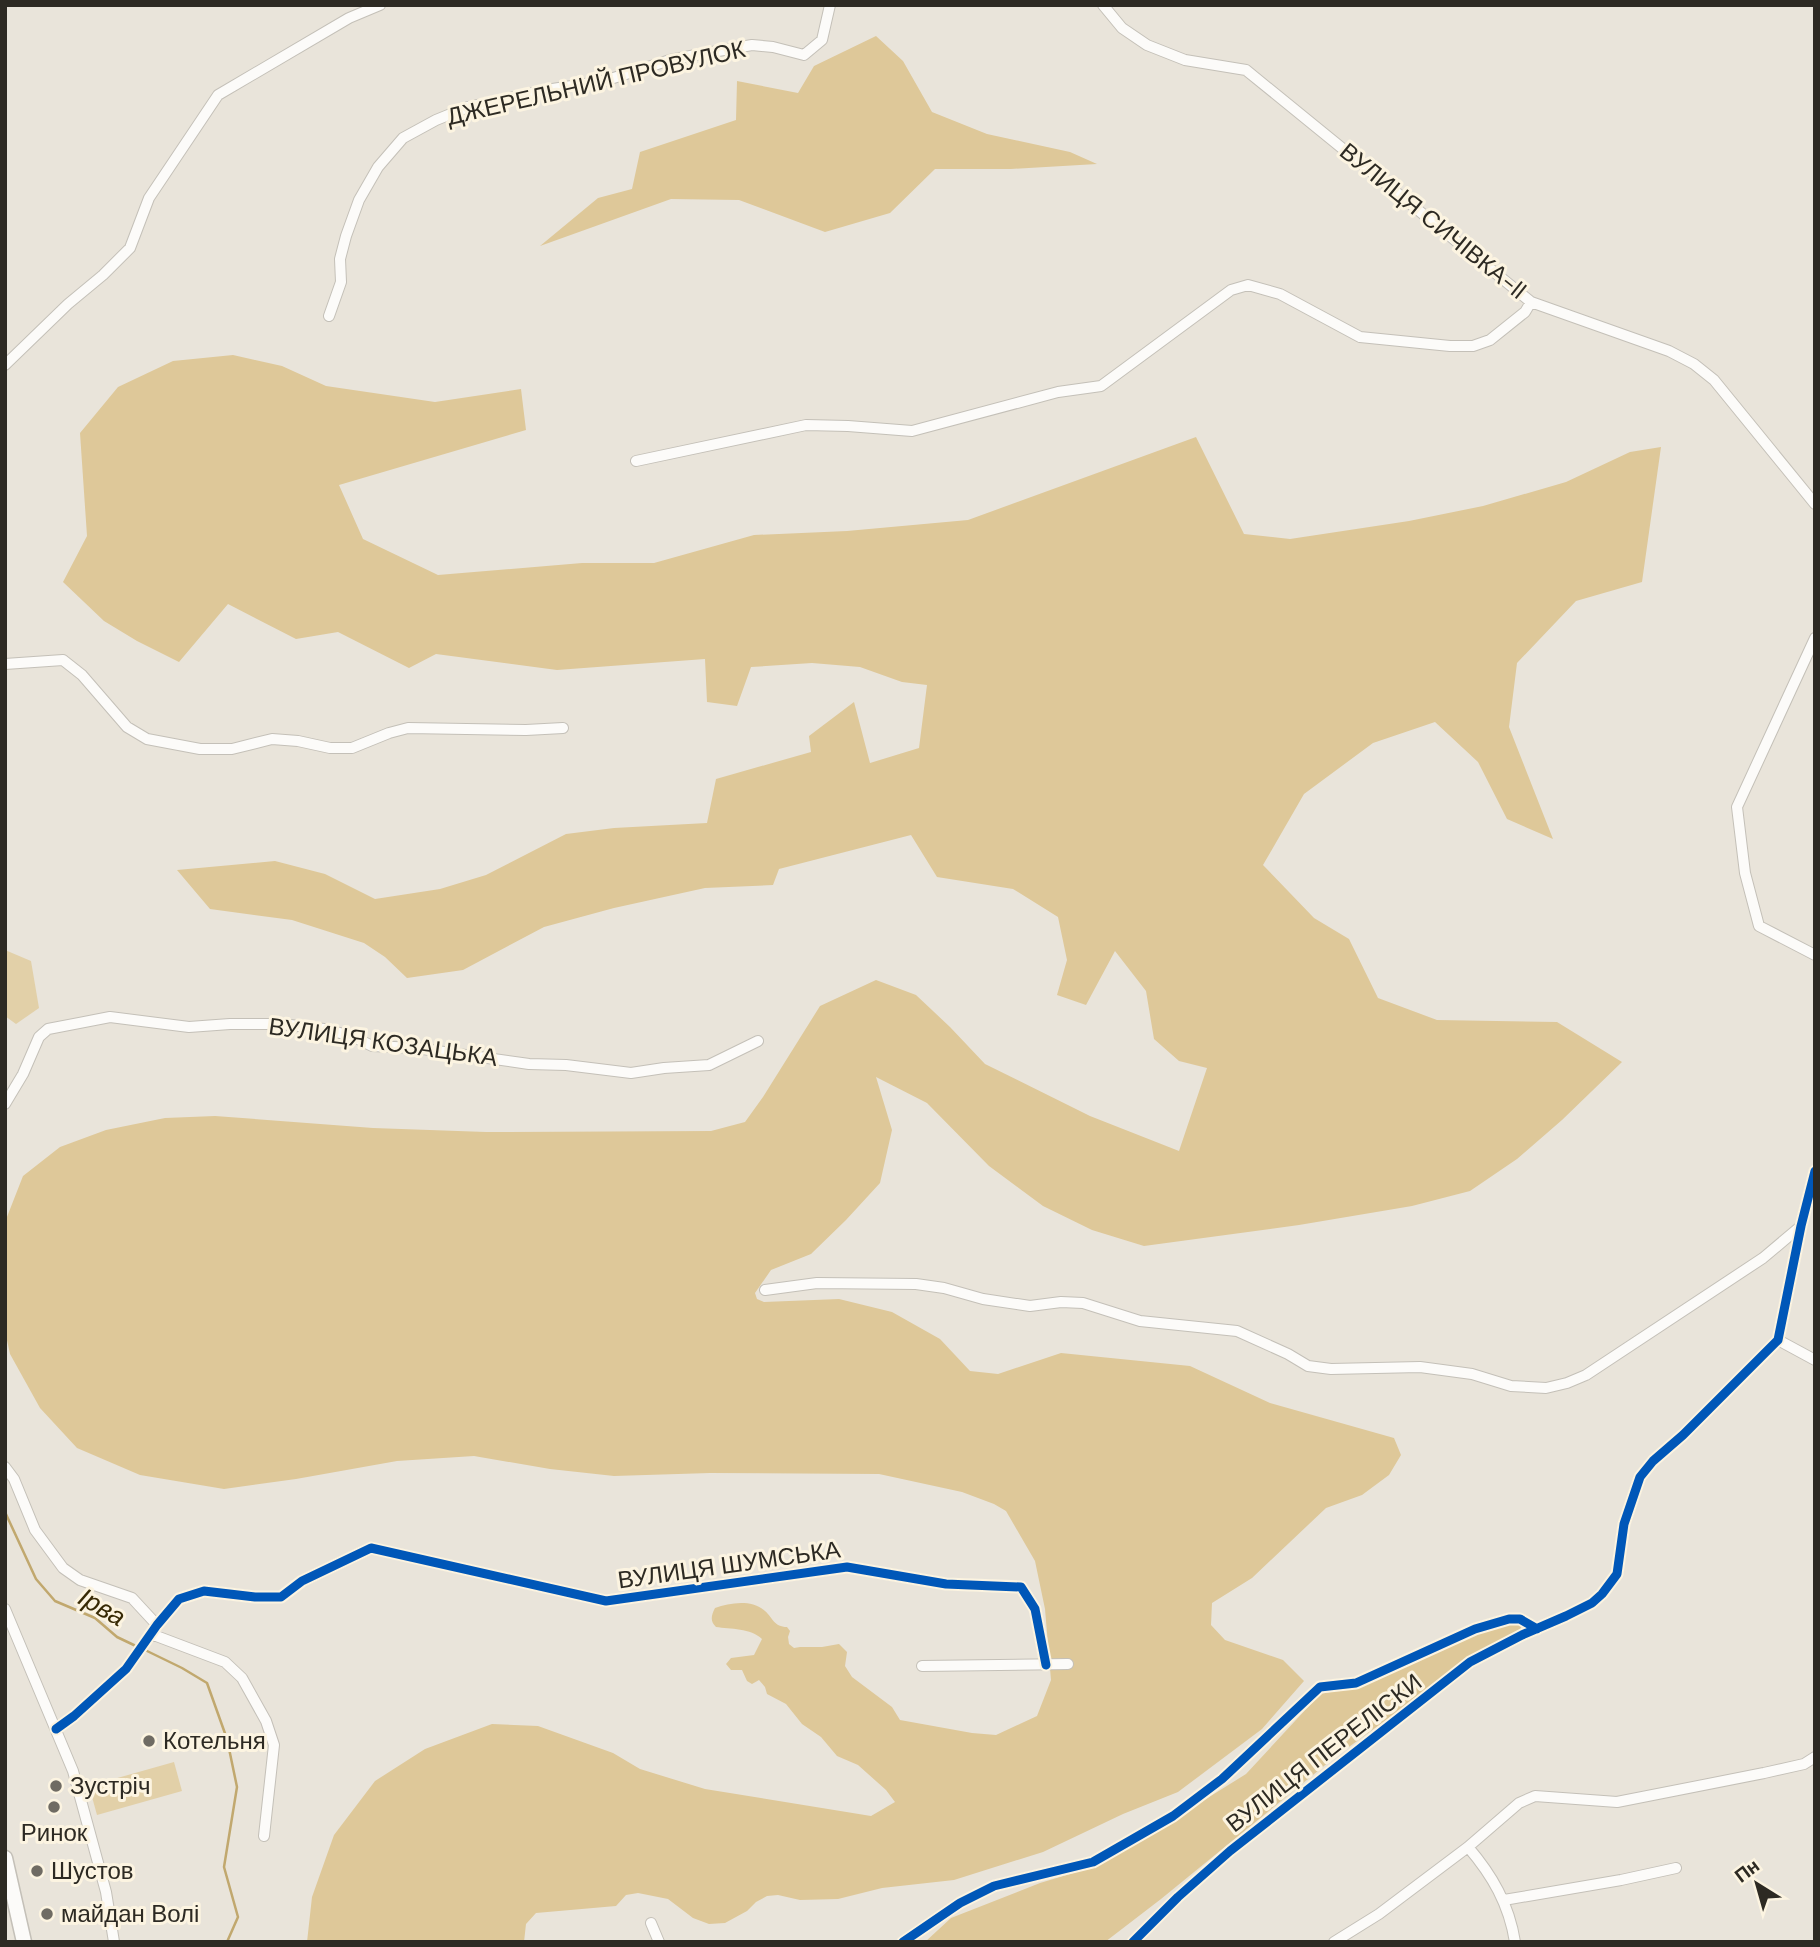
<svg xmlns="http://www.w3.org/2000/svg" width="1820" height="1947" viewBox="0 0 1820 1947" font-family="'DM Sans',sans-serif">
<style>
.green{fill:#e2d0a8}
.forest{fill:#dec899}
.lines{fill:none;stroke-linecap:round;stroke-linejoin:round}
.stream{stroke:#c1a86e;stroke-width:2.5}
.street-casing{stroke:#c4c0b8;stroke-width:12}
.secondary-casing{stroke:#c4c0b8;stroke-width:17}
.street{stroke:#fcfbf9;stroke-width:10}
.secondary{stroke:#fcfbf9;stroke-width:14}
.cycleway-casing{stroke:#fcf4e1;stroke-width:13}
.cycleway{stroke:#0057b8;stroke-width:9}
.poi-dot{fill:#6f6b63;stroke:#fcf4e1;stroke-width:2.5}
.labels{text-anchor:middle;stroke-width:6;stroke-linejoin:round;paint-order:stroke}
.street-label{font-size:24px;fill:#2d2a23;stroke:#fcf4e1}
.poi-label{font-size:24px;fill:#2d2a23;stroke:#fcf4e1;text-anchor:start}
.water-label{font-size:26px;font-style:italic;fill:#372904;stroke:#fcf4e1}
</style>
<rect width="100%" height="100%" fill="#e9e4da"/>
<path class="green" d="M5,950L31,961L39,1008L16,1024L5,1016Z
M174,1762L182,1791L97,1815L89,1786Z"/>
<path class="forest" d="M876,36L903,61L932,112L987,134L1070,152L1097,164L1011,169H935L890,213L825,232L739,200L671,199L540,246L598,198L632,189L640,152L736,120L737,81L798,93L814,66Z
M233,355L282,366L326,386L435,402L521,389L526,430L339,485L363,539L438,575L582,563H654L754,535L847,531L968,520L1196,437L1244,534L1290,539L1409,521L1483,506L1566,482L1630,452L1661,447L1642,582L1576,601L1517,663L1509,727L1553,839L1507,819L1478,762L1435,722L1373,743L1304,794L1263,865L1314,918L1349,939L1378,998L1437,1020L1557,1022L1622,1062L1562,1120L1517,1159L1470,1191L1412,1206L1299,1225L1144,1246L1092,1230L1043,1206L989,1166L927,1103L876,1077L892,1130L880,1183L846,1220L811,1254L771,1270L755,1293L757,1299L764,1302L839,1299L892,1312L940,1339L970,1371L998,1374L1061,1353L1190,1366L1270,1403L1394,1438L1401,1455L1389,1475L1362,1495L1326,1508L1252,1578L1212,1603L1211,1625L1225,1640L1283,1660L1304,1681L1262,1729L1178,1792L1123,1814L1043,1852L954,1880L882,1888L838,1899L800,1900L778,1895L767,1896L756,1902L747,1911L725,1923L709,1924L693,1918L668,1899L638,1893L626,1895L616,1906L536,1913L526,1924L524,1942H307L312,1897L334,1835L375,1781L425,1749L492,1724L538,1726L613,1753L640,1769L705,1789L871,1816L895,1802L886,1790L858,1765L837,1756L821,1737L802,1724L786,1704L767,1694L765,1687L759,1680L752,1684L747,1681L742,1670H731L726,1664L731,1658L754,1655L762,1639C751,1628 730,1629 716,1627C710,1621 711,1616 715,1608C730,1603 751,1599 765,1611C773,1618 774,1627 787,1627L790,1631L788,1637L789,1644L794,1648L800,1647H822L839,1644L847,1652L845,1666L852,1677L892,1707L900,1720L972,1733L996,1735L1037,1716L1051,1680L1045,1609L1035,1561L1006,1511L994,1504L962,1492L879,1474L710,1473L614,1476L550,1469L474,1456L397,1461L296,1479L224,1489L140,1475L77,1448L40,1408L10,1354L5,1331V1222L23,1176L60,1147L106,1130L165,1118L215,1116L373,1128L486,1132L711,1131L745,1122L763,1097L820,1006L876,980L916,995L950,1027L985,1064L1090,1116L1179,1151L1207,1068L1179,1061L1154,1039L1146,991L1115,951L1086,1005L1057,995L1067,960L1058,917L1013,889L937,877L911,835L779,869L773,885L705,888L614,908L544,927L463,970L407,978L385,957L364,943L292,920L210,909L177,870L275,861L325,874L375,899L440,889L486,875L566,834L614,828L707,823L716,779L811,752L809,736L854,702L870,763L919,748L927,685L902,682L860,667L812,663L751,667L737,706L707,702L705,659L557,670L436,654L409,668L338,632L296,639L228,604L179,662L137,641L104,621L63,582L87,536L80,433L118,387L173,361Z
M1507,1621L1522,1624L1519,1634L1476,1655L1335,1757L1161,1899L1105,1942H925L951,1918L1040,1883L1100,1865L1246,1774L1320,1694L1361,1686Z"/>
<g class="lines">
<path class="stream" d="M5,1512L36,1579L55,1601L95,1618L117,1637L138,1647
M145,1650L182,1668L207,1683L227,1739L237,1787L224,1867L238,1917L227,1942"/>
<g class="street-casing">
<path id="street" d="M1103,5L1122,28L1147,45L1185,60L1246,70L1531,302L1669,351L1694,364L1714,380L1815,504
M329,316L341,282L340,259L346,236L359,200L378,167L403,138L436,120L468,107L546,90L604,81L670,60L701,54L752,45L773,47L804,55L822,40L830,5
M5,365L68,304L103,275L130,248L149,198L218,95L349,18L380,5
M636,461L806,425L848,426L912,431L1058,392L1101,386L1231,290L1248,285L1280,294L1360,337L1450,346H1473L1490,340L1525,312L1531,302
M1815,638L1737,807L1745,873L1759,926L1815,955
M5,664L63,660L82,675L127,727L147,739L200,749H232L272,739L298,741L330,748H352L389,733L408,728L526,730L563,728
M5,1104L23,1074L39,1037L48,1029L110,1017L189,1027L230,1024H282L324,1029L352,1036L372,1046L416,1048L529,1064L566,1065L631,1073L664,1068L709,1065L758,1041
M765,1290L817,1283L916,1284L944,1288L983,1299L1030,1306L1061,1302L1083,1303L1140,1321L1237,1331L1288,1354L1308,1366L1331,1369L1420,1367L1472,1374L1511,1386L1546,1388L1567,1383L1586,1375L1763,1258L1801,1226
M1778,1340L1815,1360
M5,1467L14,1479L35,1530L63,1568L80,1580L132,1598L157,1625
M5,1609L73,1771L106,1892L114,1942
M151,1634L225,1662L242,1678L266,1721L274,1745L264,1836
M922,1666L1068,1664
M56,1729L74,1716L126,1669L157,1625L179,1599L204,1591L255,1597H281L302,1581L371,1548L606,1601L847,1567L946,1584L1021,1587L1035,1609L1046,1665
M1468,1847C1492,1875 1509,1904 1515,1942
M1504,1900L1621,1880L1676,1868
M651,1923L659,1942
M903,1942L960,1903L994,1886L1093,1862L1173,1816L1222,1779L1320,1687L1356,1683L1475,1629L1509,1619H1520L1537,1629
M1133,1942L1178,1897L1230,1851L1470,1662L1522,1635L1566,1616L1592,1603L1602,1594L1617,1574L1624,1524L1640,1477L1653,1461L1683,1435L1778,1340L1801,1226L1815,1171
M1334,1942L1379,1914L1468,1847L1519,1803L1535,1796L1617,1802L1764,1773L1804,1764L1815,1757"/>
</g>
<g class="secondary-casing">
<path id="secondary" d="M5,1858L24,1942"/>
</g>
<use href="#street" class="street"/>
<use href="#secondary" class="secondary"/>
<g class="cycleway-casing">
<path id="cycleway" d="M56,1729L74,1716L126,1669L157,1625L179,1599L204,1591L255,1597H281L302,1581L371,1548L606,1601L847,1567L946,1584L1021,1587L1035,1609L1046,1665
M903,1942L960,1903L994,1886L1093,1862L1173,1816L1222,1779L1320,1687L1356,1683L1475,1629L1509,1619H1520L1537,1629
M1133,1942L1178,1897L1230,1851L1470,1662L1522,1635L1566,1616L1592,1603L1602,1594L1617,1574L1624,1524L1640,1477L1653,1461L1683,1435L1778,1340L1801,1226L1815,1171"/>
</g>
<use href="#cycleway" class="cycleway"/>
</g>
<g class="poi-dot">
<circle cx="149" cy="1741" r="7"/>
<circle cx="56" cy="1786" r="7"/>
<circle cx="54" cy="1807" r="7"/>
<circle cx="37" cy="1871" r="7"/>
<circle cx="47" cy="1914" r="7"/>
</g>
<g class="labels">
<g class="street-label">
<text transform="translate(596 83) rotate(-13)" y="8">ДЖЕРЕЛЬНИЙ ПРОВУЛОК</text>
<text transform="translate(1433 221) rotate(39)" y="8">ВУЛИЦЯ СИЧІВКА-II</text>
<text transform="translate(383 1042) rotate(8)" y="8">ВУЛИЦЯ КОЗАЦЬКА</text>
<text transform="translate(729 1565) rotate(-8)" y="8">ВУЛИЦЯ ШУМСЬКА</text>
<text transform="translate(1324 1753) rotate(-38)" y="8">ВУЛИЦЯ ПЕРЕЛІСКИ</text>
</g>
<g class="poi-label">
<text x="163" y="1749">Котельня</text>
<text x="70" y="1794">Зустріч</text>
<text x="54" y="1841" text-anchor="middle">Ринок</text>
<text x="51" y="1879">Шустов</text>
<text x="61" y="1922">майдан Волі</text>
</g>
<g class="water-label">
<text transform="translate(102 1607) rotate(30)" y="9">Ірва</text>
</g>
</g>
<rect width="1820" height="1947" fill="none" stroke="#2d2a23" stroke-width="14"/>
<g transform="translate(1757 1884) rotate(323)" stroke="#fcf4e1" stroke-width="5" paint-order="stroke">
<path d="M0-5L12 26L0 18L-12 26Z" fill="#2d2a23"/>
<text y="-10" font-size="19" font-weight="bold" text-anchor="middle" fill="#2d2a23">Пн</text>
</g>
</svg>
